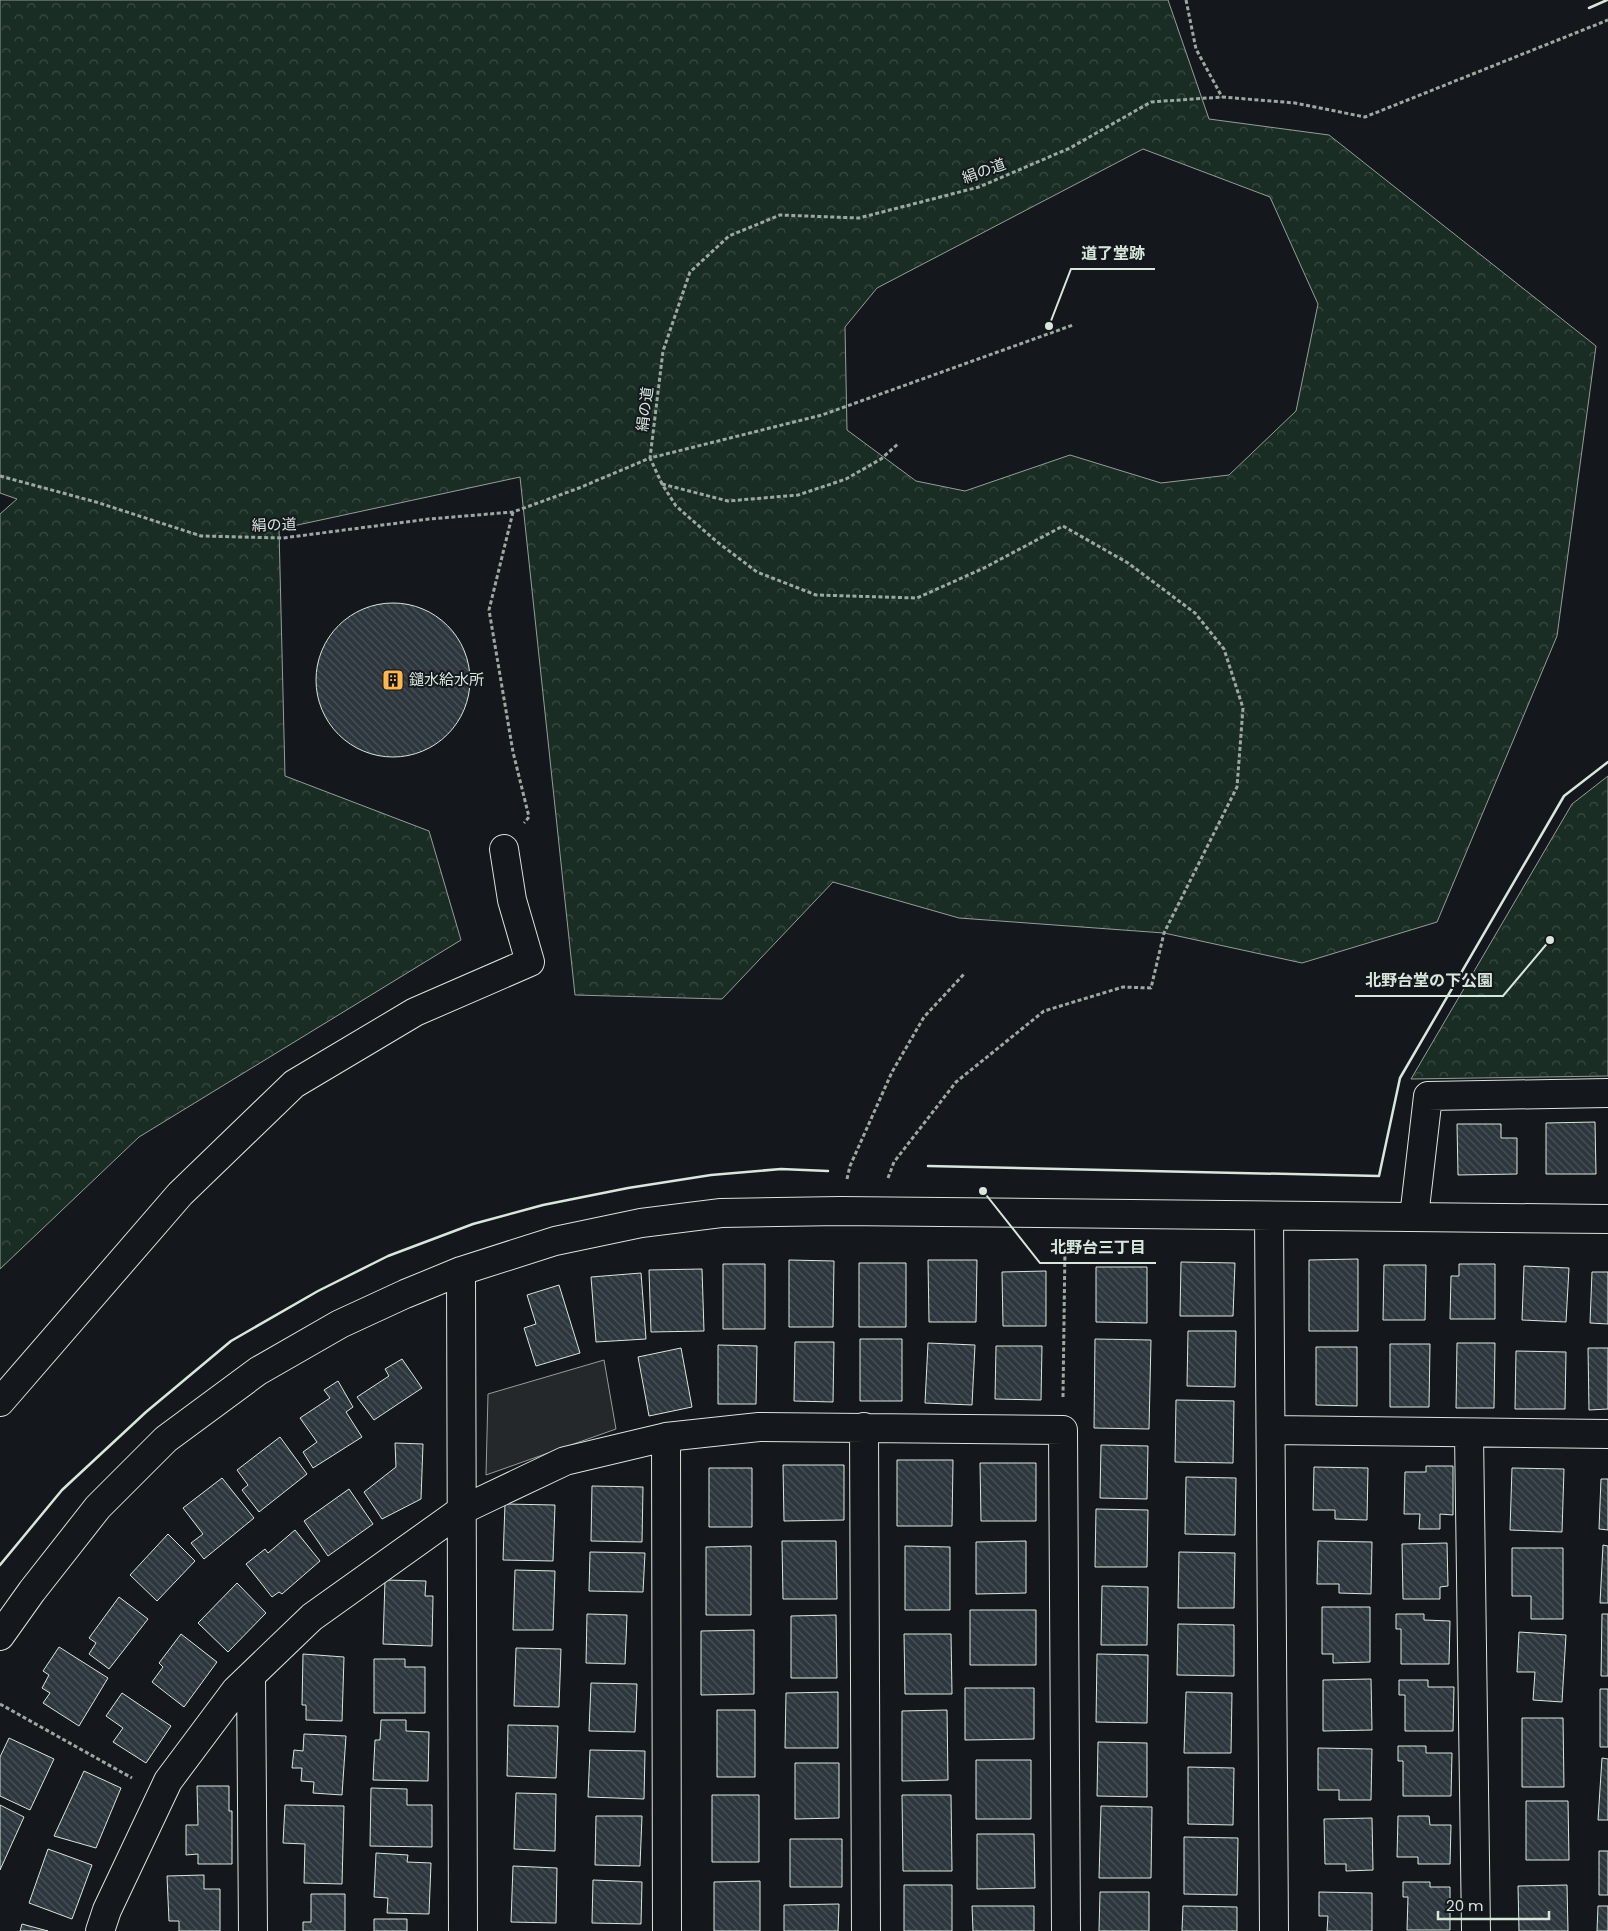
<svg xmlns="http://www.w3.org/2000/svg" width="1608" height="1931" viewBox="0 0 1608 1931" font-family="Poppins,'Noto Sans JP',sans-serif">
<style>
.forest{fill:url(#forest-crowns);stroke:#939e99;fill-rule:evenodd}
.parking{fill:#24282b;stroke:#939e99}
.building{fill:url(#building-back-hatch);stroke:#d8e6dc}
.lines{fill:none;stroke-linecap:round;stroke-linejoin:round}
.minor-casing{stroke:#d8e6dc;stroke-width:30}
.path{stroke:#9da8a2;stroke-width:3;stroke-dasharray:4 2.5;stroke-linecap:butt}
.minor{stroke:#14181c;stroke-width:28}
.wall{stroke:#d8e6dc;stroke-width:2.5}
.labels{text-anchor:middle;stroke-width:4;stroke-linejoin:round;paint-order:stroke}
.street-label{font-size:15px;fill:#d8e6dc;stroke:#14181c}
.poi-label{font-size:15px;fill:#d8e6dc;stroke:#14181c;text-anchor:start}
.leader{fill:none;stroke:#d8e6dc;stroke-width:2}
.callout-dot{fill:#d8e6dc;stroke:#14181c;stroke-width:2}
.callout-label{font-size:16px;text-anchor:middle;font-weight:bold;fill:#d8e6dc;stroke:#14181c;stroke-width:4;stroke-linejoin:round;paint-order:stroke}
</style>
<defs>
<pattern id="forest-crowns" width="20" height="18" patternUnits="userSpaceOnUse" patternTransform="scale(1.25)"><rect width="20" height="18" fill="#1a2d24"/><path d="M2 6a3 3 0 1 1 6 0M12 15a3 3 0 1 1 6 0" fill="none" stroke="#3b4b43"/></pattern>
<pattern id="building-back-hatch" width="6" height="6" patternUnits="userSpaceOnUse" patternTransform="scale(1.25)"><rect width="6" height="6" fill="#2c363c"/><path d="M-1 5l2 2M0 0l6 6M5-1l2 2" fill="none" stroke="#4a5358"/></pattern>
</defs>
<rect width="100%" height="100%" fill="#14181c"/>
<path class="forest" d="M0,0H1168L1209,119L1329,135L1596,346L1557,636L1437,922L1302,963L1164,933L959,918L833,882L722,999L575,995L520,477L279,529L285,776L429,831L461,940L139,1137L0,1269V514L17,499L0,493ZM1143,149L1270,197L1318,304L1296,411L1229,475L1161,483L1070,455L965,491L916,481L847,430L845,327L877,288Z
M1608,776V1076L1411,1079L1572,804Z"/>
<path class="parking" d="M604,1360L616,1429L486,1475L488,1394Z"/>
<path class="building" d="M316 680a77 77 0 1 1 154 0a77 77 0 1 1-154 0Z
M1595,1122L1596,1174H1546V1123Z
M1457,1124H1501V1138H1517V1174L1458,1175Z
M1358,1259V1331H1309V1260Z
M789,1260L834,1261L833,1327H789Z
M928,1260H977L976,1322H929Z
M1181,1262L1235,1263L1233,1316H1180Z
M859,1263H906V1327H859Z
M723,1264H765V1329H723Z
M1459,1264H1495V1319H1450L1451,1276H1459Z
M1384,1265H1426L1425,1320H1383Z
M1524,1266L1569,1268L1566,1322L1522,1320Z
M1096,1267H1147V1323L1096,1322Z
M702,1269L704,1331L651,1332L649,1270Z
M1046,1271V1326H1003L1002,1272Z
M1592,1272H1608V1324L1590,1323Z
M641,1273L646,1339L596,1342L591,1277Z
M559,1285L580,1353L536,1366L524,1328L536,1324L527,1295Z
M1188,1331H1236L1235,1387L1187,1386Z
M860,1339H902V1401H860Z
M1095,1339L1151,1340L1149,1429L1094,1428Z
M795,1342H834L833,1402L794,1401Z
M928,1343L975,1345L972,1405L925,1403Z
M1457,1343H1495L1494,1408H1456Z
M1390,1344H1430L1429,1407H1390Z
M718,1345L757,1346L756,1404H718Z
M996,1346H1042L1041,1400L995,1399Z
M1316,1347H1357V1406L1316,1405Z
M681,1348L692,1407L649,1416L638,1357Z
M1588,1348H1608V1409L1589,1410Z
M1516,1351L1566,1352L1565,1409H1515Z
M402,1359L422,1388L374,1420L357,1397L389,1376L385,1369Z
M338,1381L353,1407L346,1412L362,1437L313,1468L303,1452L317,1442L300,1418L330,1398L324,1390Z
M1176,1400L1234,1401L1233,1463L1175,1462Z
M280,1437L307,1474L259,1512L242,1490L248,1485L237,1470Z
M395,1443L423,1444L421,1499L382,1519L364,1492L396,1467Z
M1101,1445L1148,1446L1147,1499L1100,1498Z
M897,1460H953L952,1526H897Z
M980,1463H1036V1521H981Z
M783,1465H844V1520L784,1521Z
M1426,1466H1453V1515L1440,1514V1529H1419L1420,1514H1404L1405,1472H1426Z
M1314,1467L1368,1468L1367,1520L1335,1519V1510H1313Z
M709,1468H752V1527H709Z
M1512,1468L1564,1469L1562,1532L1510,1530Z
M1186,1477L1236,1478L1235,1535L1185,1534Z
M222,1478L254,1518L204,1559L191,1543L203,1534L183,1508Z
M1601,1479H1608V1530L1599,1529Z
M592,1486L643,1487L642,1542L591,1541Z
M349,1489L373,1524L328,1556L304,1521Z
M505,1504L555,1505L553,1561L503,1560Z
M1096,1509L1148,1510L1147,1567H1095Z
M295,1530L320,1561L282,1594L279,1592L272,1597L246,1564L265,1549L268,1553Z
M168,1534L195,1561L157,1601L130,1575Z
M782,1541H836L837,1599H783Z
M1026,1541V1593L976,1594V1542Z
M1318,1541L1372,1542L1371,1594L1339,1593V1584H1317Z
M1447,1543L1448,1586L1440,1587V1599H1403L1402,1544Z
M1603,1545L1608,1546V1603H1600Z
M751,1546V1615H706V1547Z
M905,1546L950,1547V1610H905Z
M1512,1548H1563V1619H1531V1596H1512Z
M590,1552L645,1553L643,1592L589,1591Z
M1179,1552L1235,1553L1234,1608H1178Z
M515,1570L555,1571L553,1630H513Z
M385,1580L426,1581L425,1596H433L432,1646L383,1644Z
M237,1583L266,1613L228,1652L198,1623Z
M1102,1586L1148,1587L1147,1645H1101Z
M119,1597L148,1619L109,1669L89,1654L96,1643L89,1638Z
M1322,1607H1370V1662L1333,1663V1654H1322Z
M970,1610H1036V1665H970Z
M587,1614L627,1615L625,1664L586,1663Z
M1396,1614H1424V1620L1450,1621L1449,1664H1401V1629H1396Z
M1602,1614H1608V1676H1601Z
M836,1615L837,1678H791V1616Z
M1178,1624L1234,1625V1676L1177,1675Z
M754,1630V1694L701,1695V1631Z
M1519,1632L1566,1635L1562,1702L1533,1700L1535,1672H1517Z
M181,1634L217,1662L184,1707L152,1682L163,1667L159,1663Z
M904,1634H951L952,1694H905Z
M59,1647L108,1678L79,1726L43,1703L50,1693L42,1688L49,1675L43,1671Z
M516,1648L561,1649L559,1707L514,1706Z
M303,1654L344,1657L342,1721L306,1720V1705H302Z
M1097,1654L1148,1655L1147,1723L1096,1722Z
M374,1659H405V1667H425V1713H374Z
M1371,1679L1372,1730L1323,1731V1680Z
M1399,1680H1428V1687H1454L1453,1731H1405V1695H1399Z
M591,1683L637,1684L635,1732L589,1731Z
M965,1688H1034V1739L965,1740Z
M1600,1689H1608V1747H1600Z
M838,1692V1748H785L786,1693Z
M1186,1692L1232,1693L1231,1753H1184Z
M122,1693L171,1726L146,1763L113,1742L123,1728L106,1716Z
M717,1710H755V1777H717Z
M947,1710L948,1780L902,1781V1711Z
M1522,1718H1563L1564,1787H1522Z
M381,1720H406V1731L429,1732L428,1781L373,1780L375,1740H380Z
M508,1725L558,1726L556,1778L507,1776Z
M304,1734L346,1736L342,1795L313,1793L314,1782L301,1781L302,1768H292L294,1750L303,1751Z
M9,1738L54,1759L30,1810L0,1796V1757Z
M1098,1742L1147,1743V1797L1097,1796Z
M1398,1746H1426V1753H1452L1451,1796H1403V1761H1398Z
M1318,1748L1372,1749L1371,1800H1339V1790H1318Z
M590,1750L645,1751L644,1799L588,1797Z
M1602,1758L1608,1759V1820H1598Z
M976,1760H1031V1819H976Z
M795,1763H839V1818L795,1819Z
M1188,1767L1234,1768L1233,1825L1188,1824Z
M84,1771L121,1788L96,1848L54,1836Z
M197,1786H229V1811H232V1864H198V1854L186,1855V1825H198Z
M371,1788L407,1789V1805H432V1847L370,1846Z
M516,1793L556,1794L555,1851L514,1849Z
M712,1795H759V1862H712Z
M902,1795H951L952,1871H903Z
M1526,1801H1568L1569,1860H1526Z
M0,1805L24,1817L0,1870Z
M285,1805L344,1806L342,1884L304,1883L305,1844L283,1843Z
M1101,1806L1152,1807L1151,1878H1099Z
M596,1816H642L640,1866L595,1865Z
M1398,1816H1429L1430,1825H1451L1450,1864H1418V1857H1397Z
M1372,1818L1373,1870L1346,1871V1864H1325L1324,1819Z
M977,1834H1034L1035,1888L977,1889Z
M1184,1837L1238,1838L1237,1895L1184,1894Z
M790,1839H842V1887H790Z
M48,1849L92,1865L72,1919L29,1903Z
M1599,1851H1608V1895H1599Z
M376,1853L408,1855L407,1862L431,1863L429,1914L387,1913L388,1898L374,1897Z
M513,1866L557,1868L556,1923L511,1922Z
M204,1875V1889H220V1931H179V1921H169L167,1876Z
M593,1880L642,1882L641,1924L592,1923Z
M760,1881V1931H714V1882Z
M1403,1882H1430V1887H1450V1930H1407L1408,1897H1403Z
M904,1885H952V1931H904Z
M1567,1885L1568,1931H1519L1518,1886Z
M1100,1892H1149V1931H1099Z
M1319,1892L1372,1893V1931H1327L1328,1916H1319Z
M311,1894H345V1931H303V1922H311Z
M839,1904L838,1931H784V1905Z
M972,1906H1034V1931H973Z
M1183,1906L1237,1907V1931H1182Z
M1598,1906H1608V1931H1597Z
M374,1919H407V1931H374Z
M22,1924L48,1931H20Z"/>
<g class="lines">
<g class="minor-casing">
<path id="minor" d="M1269,1216L1274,1931
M1414,1217L1428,1096L1608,1093
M461,1271L463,1931
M0,1402L180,1194L294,1084L415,1012L530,962L512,900L504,849
M864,1427L866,1931
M1271,1430L1608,1434
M1469,1434L1476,1931
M666,1437L667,1931
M0,1636L32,1591L98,1507L166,1439L258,1371L340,1324L405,1294L461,1271L555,1241L641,1223L721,1213L840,1211L1608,1219
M251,1676L253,1931
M100,1931L107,1910L168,1781L236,1690L312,1617L462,1510L565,1461L666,1437L759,1427L1063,1430L1066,1931"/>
</g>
<path class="path" d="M1186,0L1196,49L1222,97
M0,476L96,502L201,536L283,538L429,519L513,512L579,488L650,458L663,351L690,272L729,236L780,215L859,218L979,187L1070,148L1151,102L1222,97L1295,103L1365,117L1608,20
M662,484L728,501L798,495L846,479L881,459L899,443
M513,512L489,610L513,752L529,817L524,823
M888,1178L894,1162L956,1082L1044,1011L1123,987L1151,988L1164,933L1237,787L1243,708L1224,649L1195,613L1128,563L1063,526L984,568L917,598L816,595L757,572L716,541L676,506L662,484L650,458L822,415L1073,325
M847,1179L850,1166L892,1072L924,1017L964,974
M1063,1397L1065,1246
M0,1704L132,1778"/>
<use href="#minor" class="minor"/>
<path class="wall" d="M1589,8L1607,0
M928,1166L1379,1176L1400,1078L1564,796L1608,762
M0,1565L62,1490L146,1412L231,1341L318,1291L388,1256L473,1224L543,1205L628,1188L711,1175L781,1169L828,1171"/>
</g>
<defs>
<g id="building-square" transform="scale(1.125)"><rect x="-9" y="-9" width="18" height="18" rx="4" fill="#ffb74d" stroke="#14181c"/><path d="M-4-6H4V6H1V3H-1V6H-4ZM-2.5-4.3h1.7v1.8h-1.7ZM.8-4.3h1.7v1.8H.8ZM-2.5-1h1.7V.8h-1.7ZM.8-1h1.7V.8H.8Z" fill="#111"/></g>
</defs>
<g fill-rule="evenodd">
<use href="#building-square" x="393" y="680"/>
</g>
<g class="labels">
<g class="street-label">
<text transform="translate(984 171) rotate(-20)" y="5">絹の道</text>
<text transform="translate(645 409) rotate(-83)" y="5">絹の道</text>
<text transform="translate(274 525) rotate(-2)" y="5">絹の道</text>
</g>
<g class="poi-label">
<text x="409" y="685">鑓水給水所</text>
</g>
</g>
<path class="leader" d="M1049 326L1071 269H1155M1550 940L1503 996H1355M983 1191L1040 1263H1156"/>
<g class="callout-dot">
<circle cx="1049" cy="326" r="5"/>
<circle cx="1550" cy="940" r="5"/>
<circle cx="983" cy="1191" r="5"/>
</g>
<g class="callout-label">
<text x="1113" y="259">道了堂跡</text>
<text x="1429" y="986">北野台堂の下公園</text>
<text x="1098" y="1253">北野台三丁目</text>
</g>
<path d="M1438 1911v8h111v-8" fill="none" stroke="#d8e6dc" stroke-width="2.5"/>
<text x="1446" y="1911" font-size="15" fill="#d8e6dc" stroke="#14181c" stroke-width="4" paint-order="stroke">20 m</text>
</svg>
